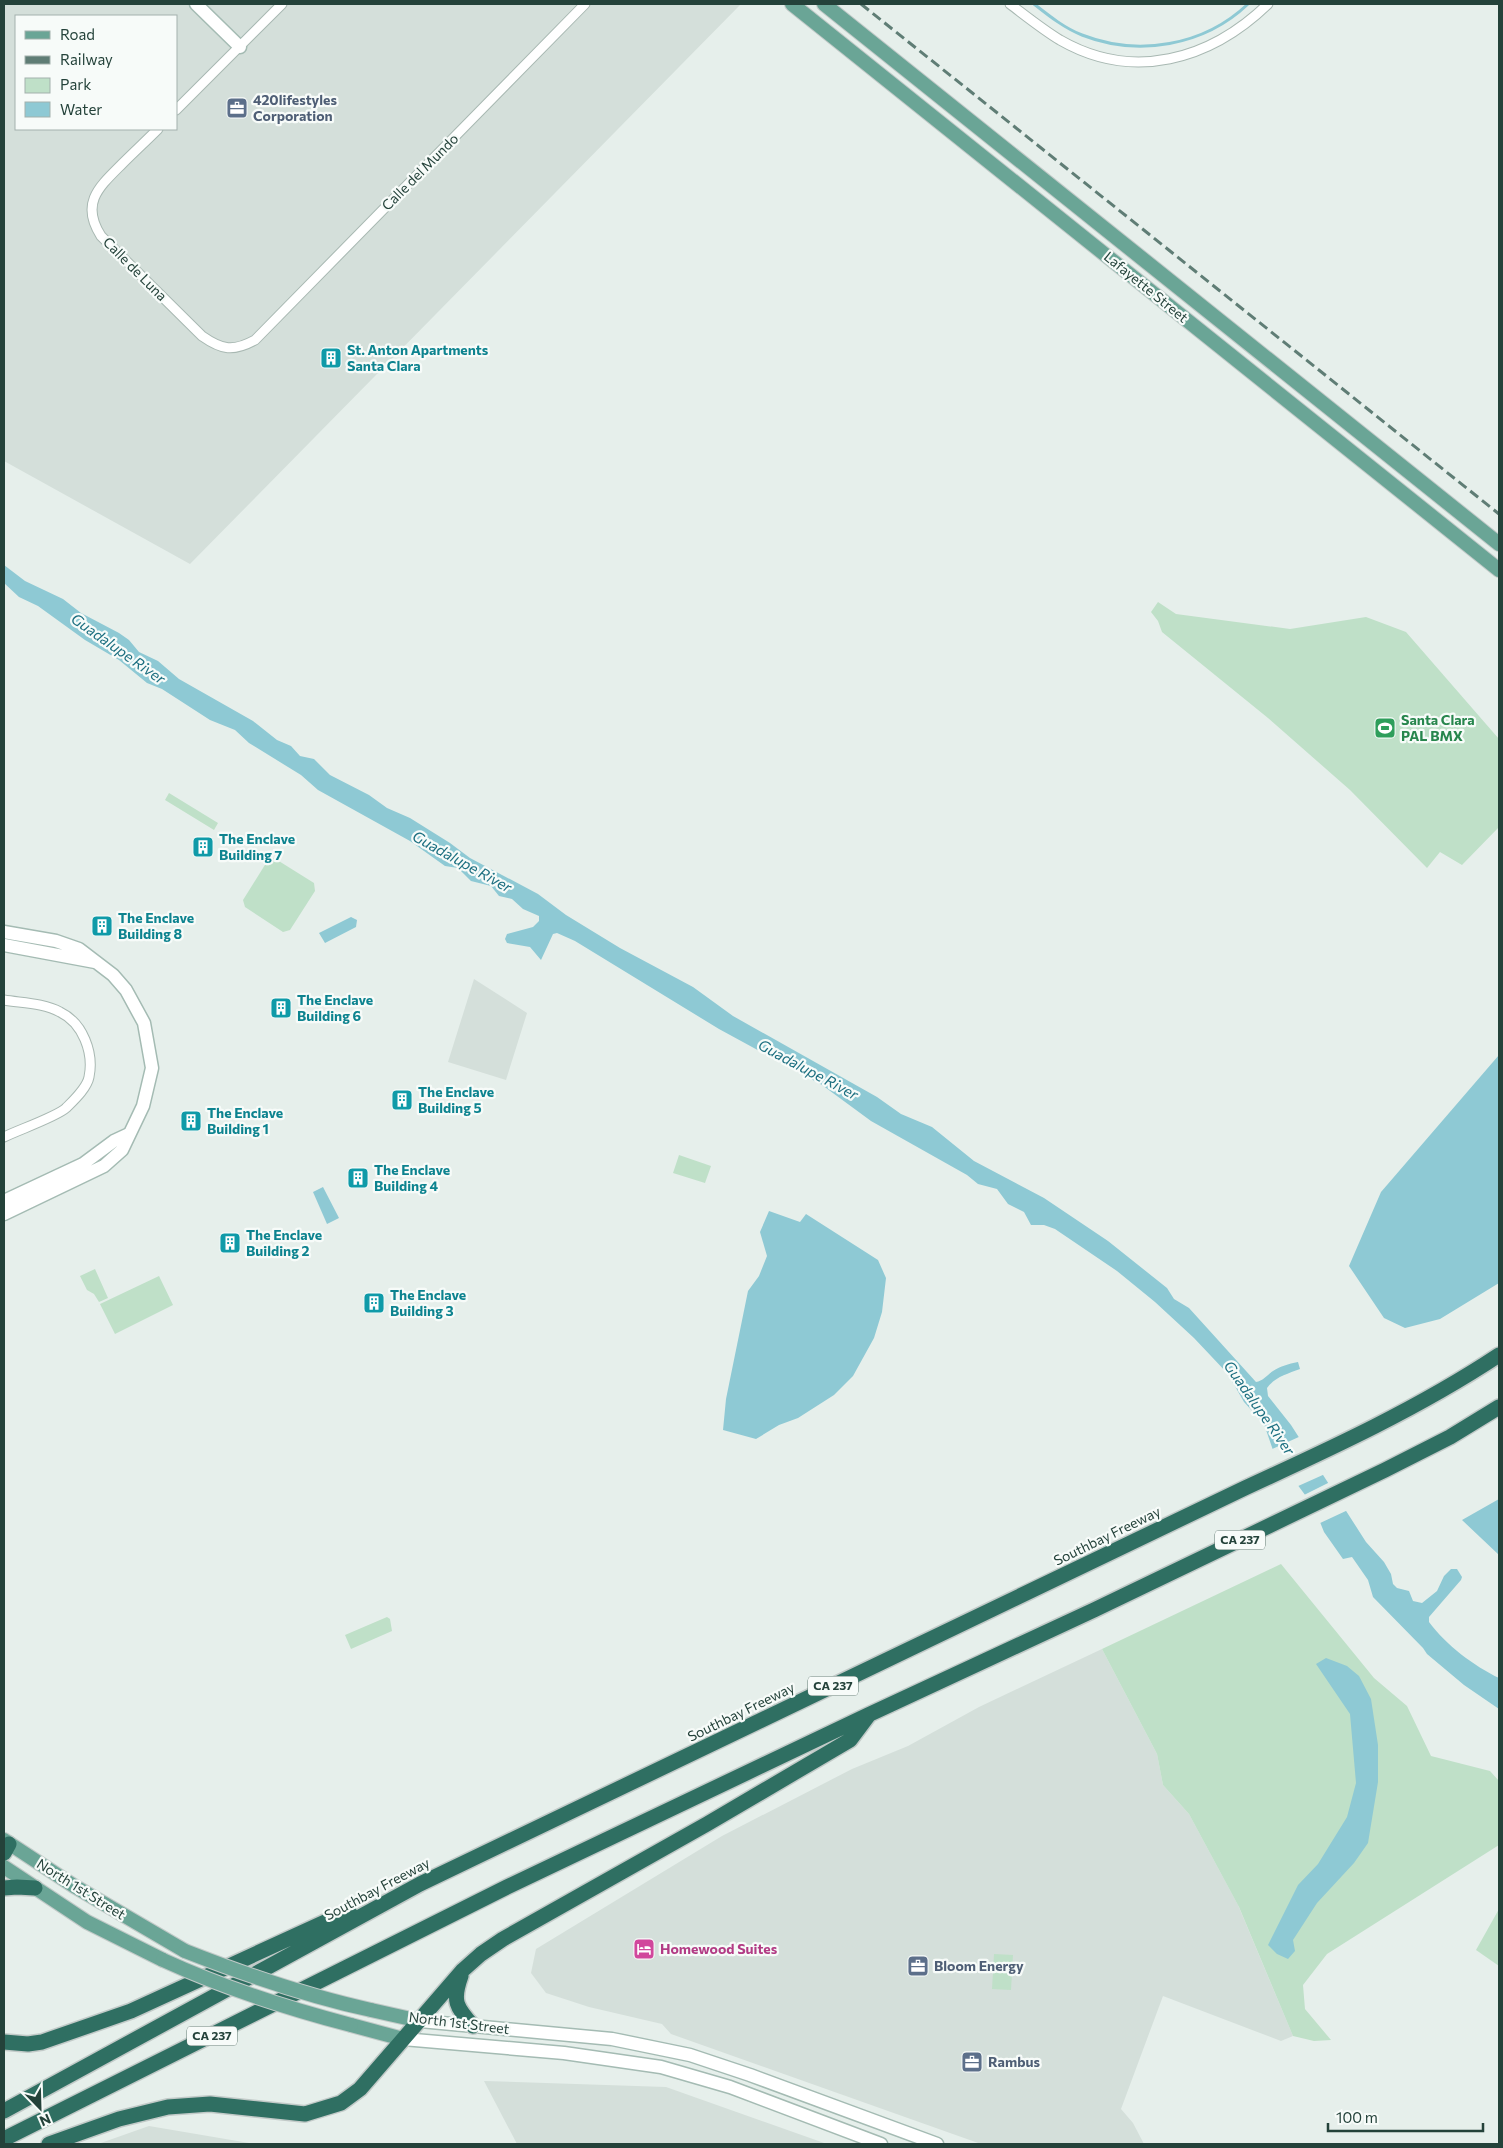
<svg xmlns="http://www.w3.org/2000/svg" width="1503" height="2148" viewBox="0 0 1503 2148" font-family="Commissioner,sans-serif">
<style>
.built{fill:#d4dfda;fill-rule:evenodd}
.green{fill:#bfe0c8}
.water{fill:#8ec9d4}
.pier{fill:#e6efeb}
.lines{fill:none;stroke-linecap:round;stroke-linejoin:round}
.stream{stroke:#8ec9d4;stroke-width:3}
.street-casing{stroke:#a8b8b2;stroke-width:11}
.secondary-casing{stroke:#a4bbb3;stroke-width:15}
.primary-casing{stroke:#c2cac8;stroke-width:16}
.highway-casing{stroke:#c2cac8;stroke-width:18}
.street{stroke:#fff;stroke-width:9}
.secondary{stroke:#fff;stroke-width:12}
.primary{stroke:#6aa596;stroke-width:14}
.highway{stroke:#2f6f62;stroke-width:15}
.rail{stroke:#5f7d75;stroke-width:3;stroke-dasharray:10 5;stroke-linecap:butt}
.primary-bridge-casing{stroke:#c2cac8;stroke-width:16;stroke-linecap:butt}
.primary-bridge{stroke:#6aa596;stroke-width:14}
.labels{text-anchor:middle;stroke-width:4.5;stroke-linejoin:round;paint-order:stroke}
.shield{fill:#f7fbf9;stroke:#637a73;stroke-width:1}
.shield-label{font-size:12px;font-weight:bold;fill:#24423a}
.service-label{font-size:14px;font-weight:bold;fill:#4e5e75;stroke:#f7fbf9;text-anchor:start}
.street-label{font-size:14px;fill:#24423a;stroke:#f7fbf9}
.culture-label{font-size:14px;font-weight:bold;fill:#0d838f;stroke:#f7fbf9;text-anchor:start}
.leisure-label{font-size:14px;font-weight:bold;fill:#27864d;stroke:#f7fbf9;text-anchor:start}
.hotel-label{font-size:14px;font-weight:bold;fill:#b23c85;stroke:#f7fbf9;text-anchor:start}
.water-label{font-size:15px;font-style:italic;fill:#1c6f80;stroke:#f7fbf9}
</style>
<rect width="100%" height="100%" fill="#e6efeb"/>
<path class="built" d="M4,4H741L190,564L4,461ZM16,16H176V129H16Z
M474,979L527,1013L506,1080L448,1062Z
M1102,1649L1157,1754L1163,1785L1189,1814L1238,1905L1293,2036L1281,2041L1163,1996L1121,2109L1133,2123L1144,2144H981L671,2034L662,2024L589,2007L546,1993L531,1973L536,1949L722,1836L852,1769L908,1746L979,1707Z
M484,2081L666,2087L827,2144H517Z
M149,2126L255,2144H98Z"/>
<path class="green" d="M1158,602L1176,614L1290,629L1366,617L1406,632L1499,739V827L1462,865L1440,852L1427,868L1350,790L1268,718L1162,632L1158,621L1151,612Z
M169,793L218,823L214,830L165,800Z
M274,858L314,883L315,891L290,930L283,932L245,907L243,900L268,860Z
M679,1155L711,1166L705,1183L673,1173Z
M95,1269L108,1298L99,1302L94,1294L87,1290L80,1276Z
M159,1276L173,1305L115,1334L100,1304Z
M1281,1564L1374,1678L1407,1706L1431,1756L1490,1771L1499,1781V1845L1327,1954L1303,1985L1305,2009L1331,2040L1314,2041L1293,2036L1239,1907L1189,1814L1163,1785L1157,1754L1102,1649Z
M387,1617L390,1619L392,1631L351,1649L345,1635Z
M1499,1909V1966L1476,1950Z
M994,1954L1013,1955L1011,1990L992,1989Z"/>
<path class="water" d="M4,565L25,581L63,599L81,613L119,633L129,640L139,652L158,661L179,679L253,721L277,740L291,746L300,756L314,759L330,775L369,795L387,808L410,818L450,843L470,858L538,894L566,915L620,948L693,987L733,1016L877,1097L901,1114L932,1127L974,1161L1044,1198L1108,1241L1167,1288L1174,1299L1189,1308L1256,1382C1263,1381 1267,1375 1273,1371C1281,1366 1288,1364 1298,1362L1300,1369C1287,1374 1275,1377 1267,1388L1268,1396L1291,1425L1366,1542L1384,1562L1391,1574L1393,1584L1397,1588L1409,1591L1413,1601L1422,1603L1437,1591L1444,1576L1451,1569H1457L1462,1577L1461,1580L1429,1617V1622C1446,1645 1474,1666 1499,1678V1709L1464,1685L1427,1654L1423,1648L1373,1597L1368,1580L1352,1557L1343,1559L1324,1532L1314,1507L1274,1453L1264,1424L1244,1402L1228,1374L1194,1338L1155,1302L1117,1271L1055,1229L1044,1225H1031L1024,1212L1008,1204L997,1189L978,1184L967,1175L871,1121L822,1085L719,1029L575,941L557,933L553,934L541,960L530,947L507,943L505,939L507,934L533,927L539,921V916L523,909L512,899L499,896L491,886L471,881L458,868L445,866L410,841L318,790L301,775L249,743L235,730L210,720L162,689L147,683L119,660L85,640L38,606L19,597L4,583Z
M351,917L357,920L356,927L325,943L319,933Z
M1499,1055V1283L1440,1319L1405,1328L1384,1318L1349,1266L1381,1192Z
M323,1187L339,1218L327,1224L313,1192Z
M769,1211L800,1222L806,1214L878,1260L886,1278L882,1312L874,1338L853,1376L834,1395L798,1418L779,1425L756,1439L723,1430L726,1399L748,1291L759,1276L767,1256L760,1232Z
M1499,1499V1555L1462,1520Z
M1326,1658L1347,1666L1359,1676L1371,1699L1378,1745V1782L1368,1843L1354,1863L1317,1903L1293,1940L1295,1951L1288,1959L1277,1954L1268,1945L1298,1885L1318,1864L1347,1817L1356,1783L1350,1714L1316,1664Z"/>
<path class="pier" d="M1301,1436L1325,1474L1296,1487L1270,1450Z
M1330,1482L1348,1510L1318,1524L1312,1509L1302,1496Z"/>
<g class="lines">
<path class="stream" d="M1034,4C1048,15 1064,28 1082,35C1138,57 1204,46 1248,4"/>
<g class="street-casing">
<path id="street" d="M1010,4C1026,16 1042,29 1060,40C1133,82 1210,60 1268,4
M176,110L282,4
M158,129C146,141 134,152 122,164C99,187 80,203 101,236L202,336C222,350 233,352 255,340L585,4
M4,1000C22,1003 44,1003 60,1012C83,1023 94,1053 89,1077C87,1088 74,1100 66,1108C56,1117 18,1130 4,1137"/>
</g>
<g class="secondary-casing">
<path id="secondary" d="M196,4L240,47
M4,932L56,941L79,949L113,975L126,990L144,1023L152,1068L143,1106L122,1150L104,1166L4,1214
M4,945L95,962
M4,1201L83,1164L114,1141L129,1134
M420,2021L612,2039L690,2055L750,2075L937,2144
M403,2039L564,2053L661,2067L730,2087L881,2144"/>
</g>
<g class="primary-casing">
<path id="primary" d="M792,4L1499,570
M824,4L1499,544
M4,1840L74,1886L185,1951
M4,1867L87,1922L163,1960
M371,2010L420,2021
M351,2025L403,2039"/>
</g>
<g class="highway-casing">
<path id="highway" d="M4,1853L9,1844
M4,1888L17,1887L35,1888
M461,1976C452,2001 456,2007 473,2026
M4,2042L28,2044L42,2042L131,2011L349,1911
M4,2111L420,1884L1245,1488C1332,1448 1419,1408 1499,1355
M4,2139L507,1887L868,1715L1094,1610L1385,1470L1450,1437L1499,1407
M49,2144L119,2119L168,2107L210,2104L305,2114L341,2103L360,2089L463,1970L481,1954L503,1939L707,1824L850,1740L868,1716"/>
</g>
<use href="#street" class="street"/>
<use href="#secondary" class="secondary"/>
<use href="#primary" class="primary"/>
<use href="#highway" class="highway"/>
<path class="rail" d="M861,4L1499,514"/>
<g class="primary-bridge-casing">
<path id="primary-bridge" d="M185,1951C246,1975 307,1996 371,2010
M163,1960C224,1988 286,2008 351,2025"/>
</g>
<use href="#primary-bridge" class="primary-bridge"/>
</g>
<defs>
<g id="office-square" transform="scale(1.125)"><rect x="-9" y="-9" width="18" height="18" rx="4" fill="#5c6f8a" stroke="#f7fbf9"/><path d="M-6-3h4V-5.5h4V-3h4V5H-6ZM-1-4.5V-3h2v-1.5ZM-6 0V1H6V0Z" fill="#fff"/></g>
<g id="building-square" transform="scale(1.125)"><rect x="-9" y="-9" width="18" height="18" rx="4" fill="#0f9aa8" stroke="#f7fbf9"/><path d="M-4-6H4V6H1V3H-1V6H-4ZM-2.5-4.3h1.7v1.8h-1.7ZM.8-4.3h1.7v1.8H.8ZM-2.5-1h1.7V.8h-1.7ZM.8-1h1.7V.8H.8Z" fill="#fff"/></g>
<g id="stadium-square" transform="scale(1.125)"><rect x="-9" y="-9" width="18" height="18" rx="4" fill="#2e9e5b" stroke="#f7fbf9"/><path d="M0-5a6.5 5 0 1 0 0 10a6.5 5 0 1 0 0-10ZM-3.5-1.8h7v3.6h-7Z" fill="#fff"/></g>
<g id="hotel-square" transform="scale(1.125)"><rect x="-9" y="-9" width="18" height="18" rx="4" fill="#d1479c" stroke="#f7fbf9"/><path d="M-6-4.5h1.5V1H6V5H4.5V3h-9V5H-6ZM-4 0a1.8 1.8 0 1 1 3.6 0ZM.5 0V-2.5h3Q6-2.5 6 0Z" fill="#fff"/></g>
</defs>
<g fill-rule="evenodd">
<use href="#office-square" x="237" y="108"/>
<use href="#building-square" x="331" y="358"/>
<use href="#stadium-square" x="1385" y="728"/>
<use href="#building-square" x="203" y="847"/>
<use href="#building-square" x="102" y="926"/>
<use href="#building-square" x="281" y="1008"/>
<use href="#building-square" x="402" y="1100"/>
<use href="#building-square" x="191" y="1121"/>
<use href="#building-square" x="358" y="1178"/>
<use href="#building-square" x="230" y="1243"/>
<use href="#building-square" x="374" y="1303"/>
<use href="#hotel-square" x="644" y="1949"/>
<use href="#office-square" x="918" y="1966"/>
<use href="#office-square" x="972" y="2062"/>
</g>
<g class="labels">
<g class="shield">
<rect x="1215" y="1530.5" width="50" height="19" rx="4"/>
<rect x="808" y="1676.5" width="50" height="19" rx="4"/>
<rect x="187" y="2026.5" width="50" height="19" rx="4"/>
</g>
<g class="shield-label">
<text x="1240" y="1544">CA 237</text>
<text x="833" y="1690">CA 237</text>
<text x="212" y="2040">CA 237</text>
</g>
<g class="service-label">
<text x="253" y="105">420lifestyles<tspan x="253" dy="16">Corporation</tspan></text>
<text x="934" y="1971">Bloom Energy</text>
<text x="988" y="2067">Rambus</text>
</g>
<g class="street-label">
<text transform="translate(420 172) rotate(-45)" y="5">Calle del Mundo</text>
<text transform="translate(135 269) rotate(45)" y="5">Calle de Luna</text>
<text transform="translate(1146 287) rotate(39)" y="5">Lafayette Street</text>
<text transform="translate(1107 1536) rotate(-26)" y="5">Southbay Freeway</text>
<text transform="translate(741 1712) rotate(-26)" y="5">Southbay Freeway</text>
<text transform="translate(81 1889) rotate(32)" y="5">North 1st Street</text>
<text transform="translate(377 1889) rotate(-28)" y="5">Southbay Freeway</text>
<text transform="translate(459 2023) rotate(7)" y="5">North 1st Street</text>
</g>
<g class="culture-label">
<text x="347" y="355">St. Anton Apartments<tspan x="347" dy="16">Santa Clara</tspan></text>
<text x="219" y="844">The Enclave<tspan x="219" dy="16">Building 7</tspan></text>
<text x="118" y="923">The Enclave<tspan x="118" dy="16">Building 8</tspan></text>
<text x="297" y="1005">The Enclave<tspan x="297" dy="16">Building 6</tspan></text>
<text x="418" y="1097">The Enclave<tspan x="418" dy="16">Building 5</tspan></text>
<text x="207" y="1118">The Enclave<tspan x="207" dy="16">Building 1</tspan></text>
<text x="374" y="1175">The Enclave<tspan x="374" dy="16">Building 4</tspan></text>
<text x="246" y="1240">The Enclave<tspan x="246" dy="16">Building 2</tspan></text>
<text x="390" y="1300">The Enclave<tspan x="390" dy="16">Building 3</tspan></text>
</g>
<g class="leisure-label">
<text x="1401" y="725">Santa Clara<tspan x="1401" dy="16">PAL BMX</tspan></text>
</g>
<g class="hotel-label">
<text x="660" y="1954">Homewood Suites</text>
</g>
<g class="water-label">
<text transform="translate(118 649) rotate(35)" y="5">Guadalupe River</text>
<text transform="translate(462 862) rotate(29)" y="5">Guadalupe River</text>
<text transform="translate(808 1070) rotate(28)" y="5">Guadalupe River</text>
<text transform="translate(1259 1408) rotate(55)" y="5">Guadalupe River</text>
</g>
</g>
<rect width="1503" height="2148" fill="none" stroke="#24423a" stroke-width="10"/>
<rect x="15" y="15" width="162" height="115" fill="#f7fbf9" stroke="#a3b1ad"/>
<rect x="25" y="31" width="25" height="8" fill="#6aa596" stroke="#a3b1ad"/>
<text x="60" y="40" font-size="15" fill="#24423a">Road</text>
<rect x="25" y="56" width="25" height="8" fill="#5f7d75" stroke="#a3b1ad"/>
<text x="60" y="65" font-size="15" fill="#24423a">Railway</text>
<rect x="25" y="78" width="25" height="15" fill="#bfe0c8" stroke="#a3b1ad"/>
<text x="60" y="90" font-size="15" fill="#24423a">Park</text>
<rect x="25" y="102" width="25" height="15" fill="#8ec9d4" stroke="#a3b1ad"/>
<text x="60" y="115" font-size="15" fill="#24423a">Water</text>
<g transform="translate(40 2108) rotate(157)" stroke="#f7fbf9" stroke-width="4" paint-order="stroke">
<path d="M0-4L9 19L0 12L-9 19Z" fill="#24423a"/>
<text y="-8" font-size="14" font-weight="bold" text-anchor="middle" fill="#24423a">N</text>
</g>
<path d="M1328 2123v8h155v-8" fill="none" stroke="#24423a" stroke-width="2.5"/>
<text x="1336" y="2123" font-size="15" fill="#24423a" stroke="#f7fbf9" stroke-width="4" paint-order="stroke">100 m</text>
</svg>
